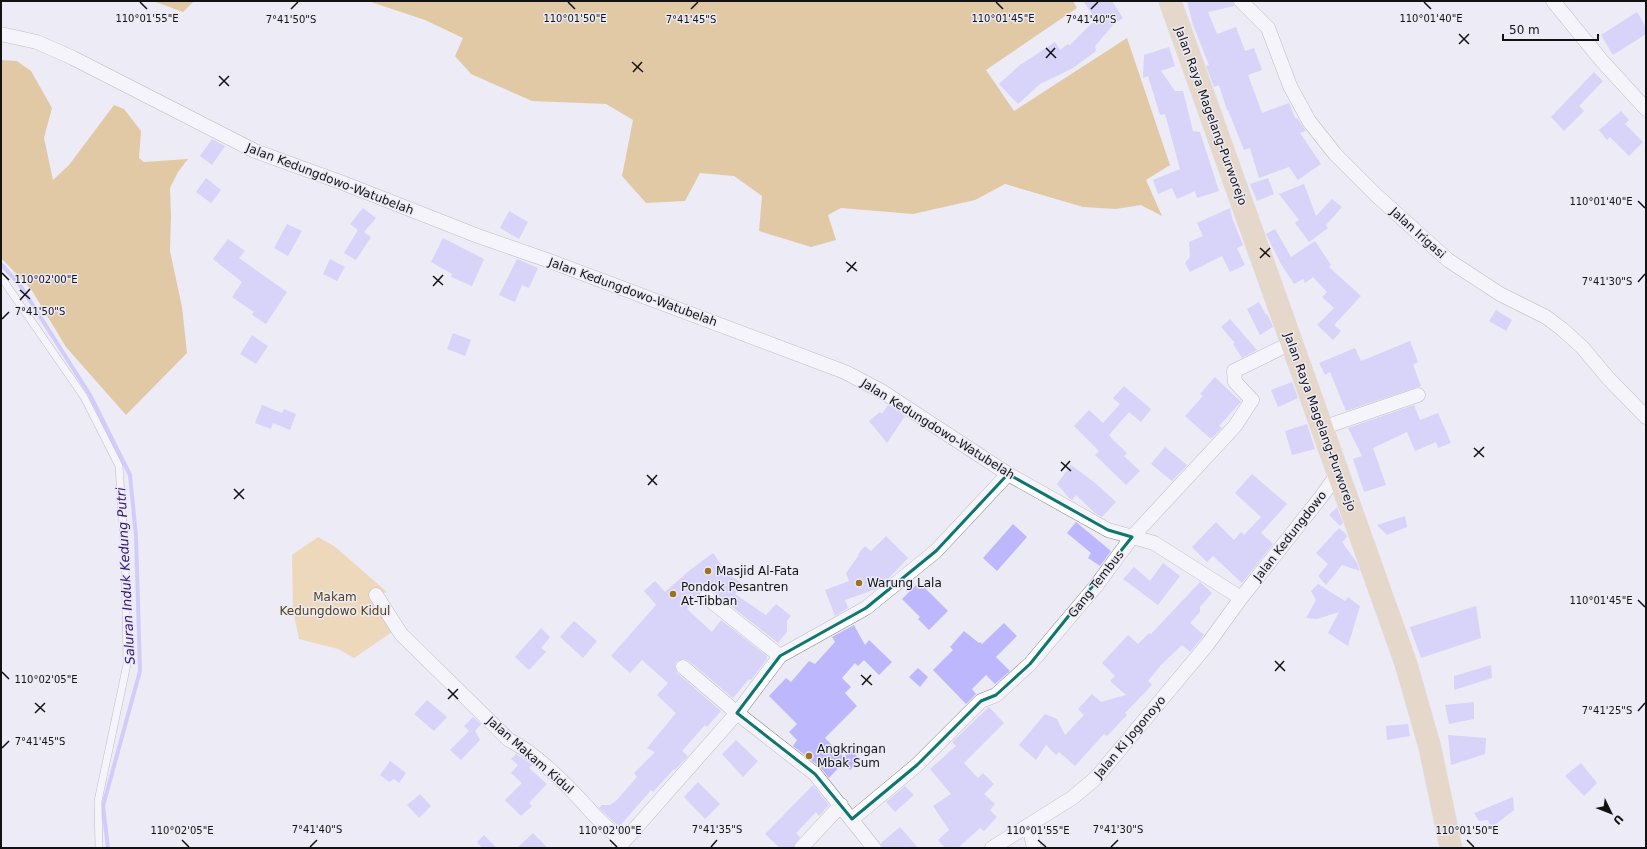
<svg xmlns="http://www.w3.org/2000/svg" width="1647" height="849" viewBox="0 0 1647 849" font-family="'DejaVu Sans',sans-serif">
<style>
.green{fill:#eec177}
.forest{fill:#d4a046}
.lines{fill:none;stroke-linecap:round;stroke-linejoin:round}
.stream{stroke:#b0a6fd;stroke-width:4}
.building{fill:#bdb7fd}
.service-casing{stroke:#87868f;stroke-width:8}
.minor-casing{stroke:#87868f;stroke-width:15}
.primary-casing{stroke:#cbcbcc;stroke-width:23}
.service{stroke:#fff;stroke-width:7}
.minor{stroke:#fff;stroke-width:14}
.primary{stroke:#dbc297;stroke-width:22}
.marked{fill:none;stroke:#0f766e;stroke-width:3;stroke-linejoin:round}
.ticks{fill:none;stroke:#121215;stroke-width:1.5}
.poi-dot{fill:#9c7120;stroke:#ecebf5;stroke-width:1.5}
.labels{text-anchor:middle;stroke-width:3;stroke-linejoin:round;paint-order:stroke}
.street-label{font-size:12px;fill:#121215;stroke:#ecebf5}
.poi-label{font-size:12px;fill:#121215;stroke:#ecebf5;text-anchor:start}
.park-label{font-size:12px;fill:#56401b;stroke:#ecebf5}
.water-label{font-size:13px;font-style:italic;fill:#321376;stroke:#ecebf5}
.ticks-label{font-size:10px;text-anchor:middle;fill:#121215;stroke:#ecebf5;stroke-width:3;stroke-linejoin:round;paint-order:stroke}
</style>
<rect width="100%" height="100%" fill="#ecebf5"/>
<path class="green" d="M318,537L334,546L387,592L377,595L395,630L354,658L338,649L299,639L293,610L292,555Z"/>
<path class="forest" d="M153,1H194L183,12Z
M368,1H1073L1077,8L986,70L1014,111L1127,38L1170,165L1146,180L1162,216L1141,205L1116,209L1083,207L1005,184L975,200L913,214L841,208L828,215L836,240L811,247L759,231L762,196L734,176L700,173L685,201L646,203L622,176L633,120L606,104L532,101L471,74L455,56L463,38L425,20Z
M1,60L17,61L31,71L52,108L44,138L53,180L69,165L114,105L124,109L141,131L139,158L144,162L188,159L178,172L170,188L171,216L170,251L182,307L187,353L126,415L66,347L31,289L1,258Z"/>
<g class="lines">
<path class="stream" d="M1,264L20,285L90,395L130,475L136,536L140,671L103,806L108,848"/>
</g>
<path class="building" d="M1083,1H1112L1123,18L1114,24L1095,46L1096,51L1073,68L1040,84L1018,104L999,84L1020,65L1055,42L1060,50L1068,44L1070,45L1096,19Z
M1187,1H1233L1234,6L1208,12L1217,34L1236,27L1245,51L1254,48L1262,70L1248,75L1262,113L1289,103L1295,118H1297L1306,131L1300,133L1321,164L1298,180L1289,167L1259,178L1250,148L1244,150L1228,110H1227L1219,85L1214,87L1206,66L1209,65L1193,25Z
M1637,12L1646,27V34L1613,55L1601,35Z
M1169,47L1175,66L1161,71L1175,91H1183L1193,131L1200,132L1219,191L1197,198L1195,191L1177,199L1172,188L1158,194L1153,180L1180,169L1165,114L1160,115L1148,76L1143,78L1144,55Z
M1594,72L1603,81L1579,106L1584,111L1564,131L1551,117Z
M1621,111L1629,120L1625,124L1643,142L1629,156L1610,137L1607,140L1599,130Z
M212,139L225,146L212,165L200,156Z
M206,178L221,190L211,203L196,192Z
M1268,178L1274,194L1257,201L1250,184Z
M1304,184L1316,216L1332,199L1342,207L1326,225L1328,228L1309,242L1295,223L1299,220L1279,194Z
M363,208L376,218L364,232L371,237L356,260L344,253L358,230L350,224Z
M1230,208L1232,218L1243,245L1237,248L1245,265L1230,272L1222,256L1190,272L1185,263L1190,257L1189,242L1203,236L1197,223Z
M509,211L528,222L519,239L500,228Z
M287,224L302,231L288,256L274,248Z
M1275,229L1291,257L1315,241L1331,265L1329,267L1361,296L1334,325L1341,331L1333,340L1317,325L1334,308L1322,297L1327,292L1313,277L1305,283L1303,279L1294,284L1281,264L1266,234Z
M443,238L484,259L472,286L451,277L452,274L431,262Z
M228,239L245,251L239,258L287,292L266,324L252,315L254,312L232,297L242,282L213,259Z
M330,259L345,267L337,281L323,274Z
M517,259L538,268L529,288L522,285L515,302L499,295Z
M1259,302L1266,315L1267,314L1269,318L1273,327L1260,335L1247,309Z
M1496,310L1512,320L1506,331L1489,321Z
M1230,319L1257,350L1242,358L1233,344L1235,343L1221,327Z
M453,333L471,340L465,356L447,349Z
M252,335L268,346L256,364L240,354Z
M1410,341L1418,362L1413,365L1421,386L1346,411L1330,372L1325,375L1319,363L1355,348L1361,361Z
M1215,377L1241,402L1219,426L1222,428L1211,439L1185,416L1203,396L1200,394Z
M1292,382L1298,398L1278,407L1271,390Z
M1124,386L1151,409L1141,422L1129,412L1109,435L1112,438H1111L1127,453L1124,456L1140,471L1126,485L1095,455L1099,451L1074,426L1089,410L1103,423L1120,404L1113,398Z
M262,405L282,413L284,409L296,414L290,430L273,423L271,429L255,423Z
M888,405L905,416L887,443L869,421L880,412L882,414Z
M1414,405L1420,420L1438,413L1451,443L1438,448L1436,442L1415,451L1407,432L1373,448L1386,485L1364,492L1353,459L1362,456L1348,428Z
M1307,424L1315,449L1292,455L1285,431Z
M1165,447L1187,465L1172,481L1151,464Z
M1071,465L1094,482L1116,502L1102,517L1095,513L1076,495L1072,500L1070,499L1057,484Z
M1252,474L1287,504L1261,533L1273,544L1242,583L1213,556L1207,562L1192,547L1216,522L1234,540L1241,532L1244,535L1261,517L1235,493Z
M1337,507L1343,523L1340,526L1329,515Z
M1405,516L1407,527L1387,535L1377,525Z
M1076,522L1111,551L1100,566L1088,558L1091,553L1067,533Z
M1013,524L1027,537L997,571L983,558Z
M1339,528L1346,534L1347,537L1342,542L1357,563L1360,571L1342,565L1326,585L1318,576L1328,564L1316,553Z
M886,536L908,558L889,578L876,589L845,600L848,608L835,616L825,590L849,581L846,573L859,555L858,554L865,546L871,551Z
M713,553L727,573L743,584L735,594L766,615L776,604L791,616L787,621V632L778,643L711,590L707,589L700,591L698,600L687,609L712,632L721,620L767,656V659L751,680L749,679L733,698L689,661L684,659L677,661L675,666L677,673L721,711L707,727L705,725L682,751L688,756L675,770L674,769L653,792L651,790L619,827L599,808L602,805H610L616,801L637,777L634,773L655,752L647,748L676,713L657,695L668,683L642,660L630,673L611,656L656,605L644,591L655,581L665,592L690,570Z
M1163,563L1180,576L1158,605L1123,579L1134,567L1150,581Z
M1200,582L1212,593L1200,607V612L1190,623L1204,635L1190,652L1182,645L1161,665L1148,681L1152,685L1125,713L1127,715L1107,736L1104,734L1075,766L1059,752L1056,755L1046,745L1036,760L1019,745L1045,714L1057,719L1065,735L1084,715L1078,709L1092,694L1101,702L1126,695L1110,681L1115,676L1102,663L1128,635L1138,644L1149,633L1151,634Z
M1318,584L1345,601L1348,597L1360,606L1348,646L1328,633L1339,612L1317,619L1306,618L1316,600L1311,591Z
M916,585L920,589L923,586L948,611L929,630L918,619L920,617L902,599Z
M1476,606L1481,638L1421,658L1410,627Z
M574,621L597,641L583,658L560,637Z
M1004,623L1017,636L996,657L1010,671L995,684L986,675L972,689L976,694L966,704L933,670L953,650L950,647L964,631L979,643L980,642L982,644Z
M854,625L865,645L869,640L892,662L879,675L864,660L858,666L855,663L842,678L851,687L845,693L857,706L825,738L844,757L851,750L860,759L850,770L843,763L829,778L820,767L793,746L797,740L789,732L797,724L769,696L786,678L791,682L809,661L815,664L835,642L832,637Z
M541,628L550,637L541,648L546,652L529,670L515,657Z
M1491,665L1492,678L1454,690V676Z
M918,668L928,677L920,687L909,677Z
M427,700L447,717L434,731L414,714Z
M1474,702V719L1449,724L1445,705Z
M989,707L1004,723L964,763L978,778L983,773L994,784L984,794L995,804L990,810L997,817L984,831L980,828L958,848H945L938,840L949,830L933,806L951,794L930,769L956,746L952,742Z
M473,717L481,724L475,731L480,740L461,760L450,750L469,731L464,726Z
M1408,724L1410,736L1387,740L1386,726Z
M1448,735L1486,738L1485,754L1451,765Z
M736,740L758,761L743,777L722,754Z
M516,754L532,765L529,768L547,784L529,803L532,806L521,816L505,800L522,783L511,773L518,765L511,759Z
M390,761L406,773L399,783L394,779L389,782L380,775Z
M1581,763L1597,783L1584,796L1565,776Z
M698,782L720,804L705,819L684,797Z
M813,785L829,805L819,816L816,812L796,833L800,837L793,848H780L765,834Z
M905,786L914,795L895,812L886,802Z
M420,794L431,806L419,818L407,805Z
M1513,797L1514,810L1491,828L1488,820L1479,821L1474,813Z
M900,827L918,848H882L881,843Z
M533,833L548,848H517Z
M484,835L497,848H482L477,842Z"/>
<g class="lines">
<g class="service-casing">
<path id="service" d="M1,277L84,397L119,466L125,555L127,664L98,801L99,848"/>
</g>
<g class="minor-casing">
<path id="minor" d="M1241,1L1268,28L1290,86L1309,121L1335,154L1376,195L1448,260L1500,294L1546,317L1562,329L1582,347L1608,378L1646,417
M1553,1L1602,61L1646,109
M1,34L37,42L73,58L255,151L343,183L478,236L547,260L845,372L883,392L1008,474L1108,530L1154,543L1241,598
M1322,428L1418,395
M376,595L401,634L509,740C536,753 568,786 588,808C598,820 611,831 623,842
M706,597L780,656
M683,667L737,713L815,774L874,848
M852,819L917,765L981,701L996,695L1030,664L1096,586L1132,537L1235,426L1252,400L1235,382L1234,371L1291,343
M1029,825L1034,848
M618,848L737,713L780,656L866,608L936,551L1008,474
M801,848L841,805
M992,848L1072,798L1096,778L1207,645L1241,598L1321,497L1339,472"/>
</g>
<g class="primary-casing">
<path id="primary" d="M1170,1L1406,664L1430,748L1451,848"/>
</g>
<use href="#service" class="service"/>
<use href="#minor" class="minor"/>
<use href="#primary" class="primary"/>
</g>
<path d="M0 0H1647V849H0ZM1008,474L1108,530L1132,537L1030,664L996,695L981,701L917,765L852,819L815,774L737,713L780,656L866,608L936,551Z" fill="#ecebf5" fill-opacity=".55" fill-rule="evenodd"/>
<path class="marked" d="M1008,474L1108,530L1132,537L1030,664L996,695L981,701L917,765L852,819L815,774L737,713L780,656L866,608L936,551Z"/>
<path class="ticks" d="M140,2L147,9M568,2L575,9M996,2L1003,9M1424,2L1431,9M291,9L298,2M691,9L698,2M1091,9L1098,2M1459,34L1469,44M1459,44L1469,34M1046,48L1056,58M1046,58L1055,48M632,62L643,72M633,72L642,62M219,76L229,86M219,86L229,76M1638,201L1645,208M1260,248L1270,257M1260,258L1270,248M846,262L857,271M847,272L856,262M2,273L9,280M433,276L443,285M1638,282L1645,274M433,286L443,275M20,290L30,299M20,300L30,289M2,319L9,312M1474,448L1484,457M1474,457L1484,447M1061,462L1071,471M1061,471L1070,461M647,475L657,485M648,485L657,475M234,489L244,499M234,499L244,489M1638,600L1645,607M1275,661L1285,671M1275,671L1284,661M2,672L9,679M861,675L872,685M862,685L871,675M448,689L458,699M448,699L458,689M35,703L45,712M1638,711L1645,703M35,713L45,703M2,748L9,741M182,840L189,847M610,840L617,847M1038,840L1046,847M1467,840L1474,847M310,847L317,840M711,847L717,840M1111,847L1118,840"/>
<g class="poi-dot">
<circle cx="708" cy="571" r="4"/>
<circle cx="859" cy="583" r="4"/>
<circle cx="673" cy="594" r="4"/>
<circle cx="809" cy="756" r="4"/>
</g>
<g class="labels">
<g class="street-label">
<text transform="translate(1211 116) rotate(70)" y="4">Jalan Raya Magelang-Purworejo</text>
<text transform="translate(330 179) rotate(21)" y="4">Jalan Kedungdowo-Watubelah</text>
<text transform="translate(1418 233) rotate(42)" y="4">Jalan Irigasi</text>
<text transform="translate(633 292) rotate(20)" y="4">Jalan Kedungdowo-Watubelah</text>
<text transform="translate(1320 422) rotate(70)" y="4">Jalan Raya Magelang-Purworejo</text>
<text transform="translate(938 429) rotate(32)" y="4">Jalan Kedungdowo-Watubelah</text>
<text transform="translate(1290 536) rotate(-52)" y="4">Jalan Kedungdowo</text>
<text transform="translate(1096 584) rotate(-52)" y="4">Gang Tembus</text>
<text transform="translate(1130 737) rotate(-50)" y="4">Jalan Ki Jogonoyo</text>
<text transform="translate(530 755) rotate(41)" y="4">Jalan Makam Kidul</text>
</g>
<g class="poi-label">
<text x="716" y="575">Masjid Al-Fata</text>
<text x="867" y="587">Warung Lala</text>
<text x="681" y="591">Pondok Pesantren<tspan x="681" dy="14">At-Tibban</tspan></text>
<text x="817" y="753">Angkringan<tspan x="817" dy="14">Mbak Sum</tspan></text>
</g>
<g class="park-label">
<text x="335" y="601">Makam<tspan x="335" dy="14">Kedungdowo Kidul</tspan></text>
</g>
<g class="water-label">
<text transform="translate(125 576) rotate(-93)" y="5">Saluran Induk Kedung Putri</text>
</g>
</g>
<g class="ticks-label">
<text x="147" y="22">110°01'55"E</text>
<text x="575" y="22">110°01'50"E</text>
<text x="1003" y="22">110°01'45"E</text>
<text x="1431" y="22">110°01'40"E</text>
<text x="291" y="23">7°41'50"S</text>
<text x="691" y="23">7°41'45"S</text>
<text x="1091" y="23">7°41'40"S</text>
<text x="1601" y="205">110°01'40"E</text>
<text x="46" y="283">110°02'00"E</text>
<text x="1607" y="285">7°41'30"S</text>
<text x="40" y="315">7°41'50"S</text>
<text x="1601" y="604">110°01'45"E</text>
<text x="46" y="683">110°02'05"E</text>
<text x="1607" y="714">7°41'25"S</text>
<text x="40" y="745">7°41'45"S</text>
<text x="317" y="833">7°41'40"S</text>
<text x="717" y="833">7°41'35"S</text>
<text x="1118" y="833">7°41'30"S</text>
<text x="182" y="834">110°02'05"E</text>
<text x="610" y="834">110°02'00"E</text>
<text x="1038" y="834">110°01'55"E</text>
<text x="1467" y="834">110°01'50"E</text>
</g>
<rect width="1647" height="849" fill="none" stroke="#121215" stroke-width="4"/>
<g transform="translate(1611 813) rotate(133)" stroke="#ecebf5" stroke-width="3" paint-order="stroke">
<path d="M0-3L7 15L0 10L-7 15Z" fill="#121215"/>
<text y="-6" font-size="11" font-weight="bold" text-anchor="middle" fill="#121215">U</text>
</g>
<path d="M1503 34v6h95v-6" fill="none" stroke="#121215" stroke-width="2"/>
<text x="1509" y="34" font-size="12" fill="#121215" stroke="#ecebf5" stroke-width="3" paint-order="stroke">50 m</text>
</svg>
